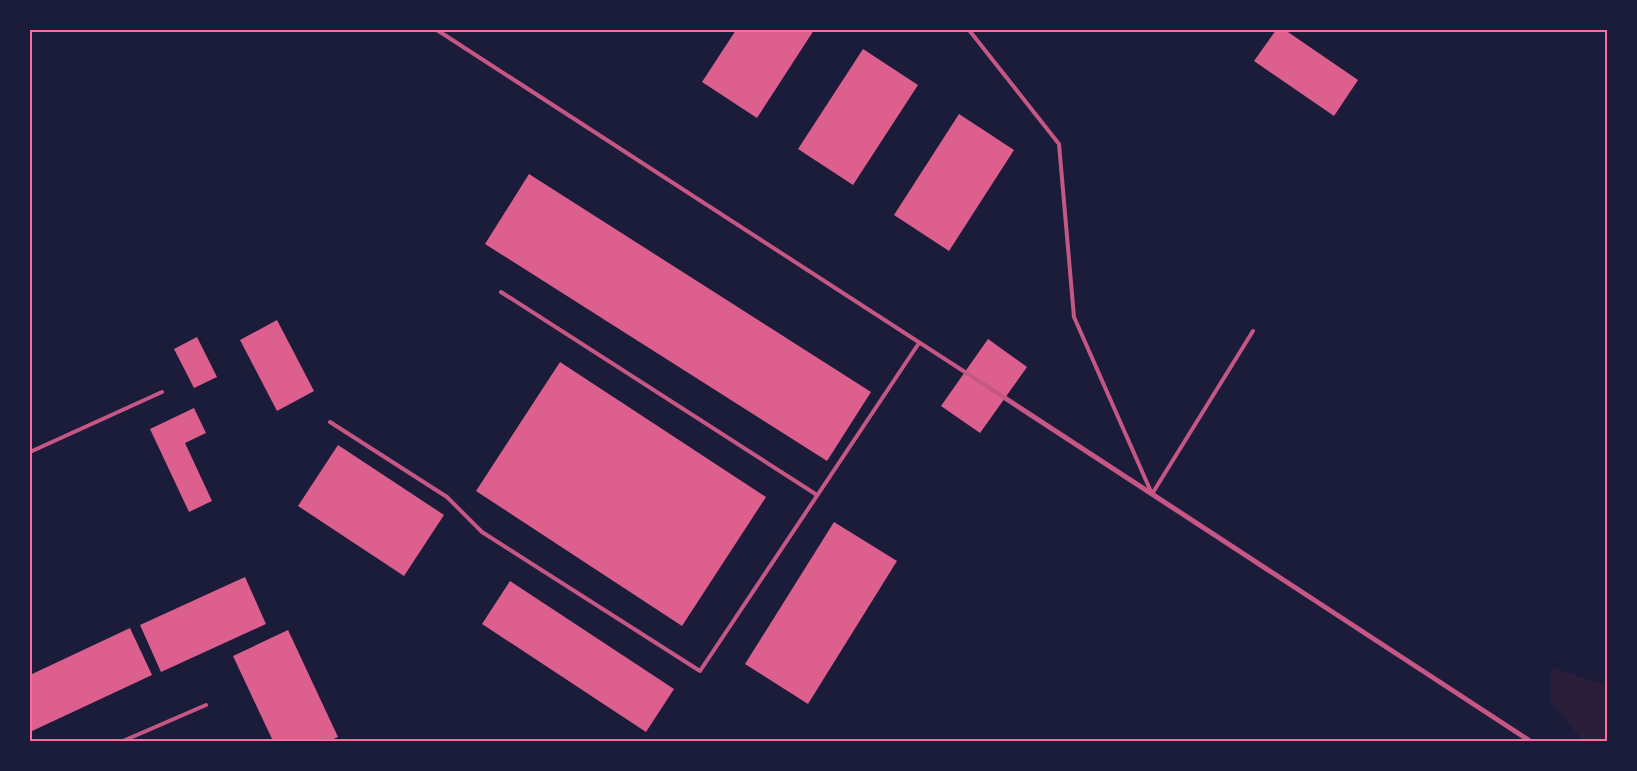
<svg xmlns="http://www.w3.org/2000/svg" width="1637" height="771" viewBox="0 0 1637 771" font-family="Lato,sans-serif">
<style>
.green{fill:#2a1e3b}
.building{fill:#dd5f8e}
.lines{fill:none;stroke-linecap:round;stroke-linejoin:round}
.service{stroke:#c65784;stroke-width:4}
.minor{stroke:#c65784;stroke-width:5}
.neatline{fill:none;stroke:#ff6b9d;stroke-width:2}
</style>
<rect width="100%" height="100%" fill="#1b1b3a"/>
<path class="green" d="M1551,667L1607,686V741H1583L1551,701Z"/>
<path class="building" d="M736,30H814L757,118L702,82Z
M1276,30H1285L1358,80L1334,116L1254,61Z
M863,49L918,85L853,185L798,149Z
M959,114L1014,150L949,251L894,215Z
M529,174L871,392L827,461L485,244Z
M277,320L314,391L277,411L240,340Z
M197,337L217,377L194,388L174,349Z
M988,339L1027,367L980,433L941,406Z
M560,362L766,497L682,626L476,491Z
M194,408L206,433L185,443L212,501L189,512L150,429Z
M338,445L444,515L404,576L298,506Z
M834,522L897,561L808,704L745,664Z
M245,577L266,624L161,672L140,625Z
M510,581L674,689L646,732L482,624Z
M130,628L152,675L30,732V675Z
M288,630L338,737L329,741H273L233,656Z"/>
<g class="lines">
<path class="service" d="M437,30L1005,398
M969,30L1059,144L1074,317L1152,494
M501,292L817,495
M330,422L447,497L482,532L700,671L919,343
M30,452L162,392
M1152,494L1253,331
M123,741L206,705"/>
<path class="minor" d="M1005,398L1530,741"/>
</g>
<rect width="1637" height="771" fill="none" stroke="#1b1b3a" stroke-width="62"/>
<rect x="31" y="31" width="1575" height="709" class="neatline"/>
</svg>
